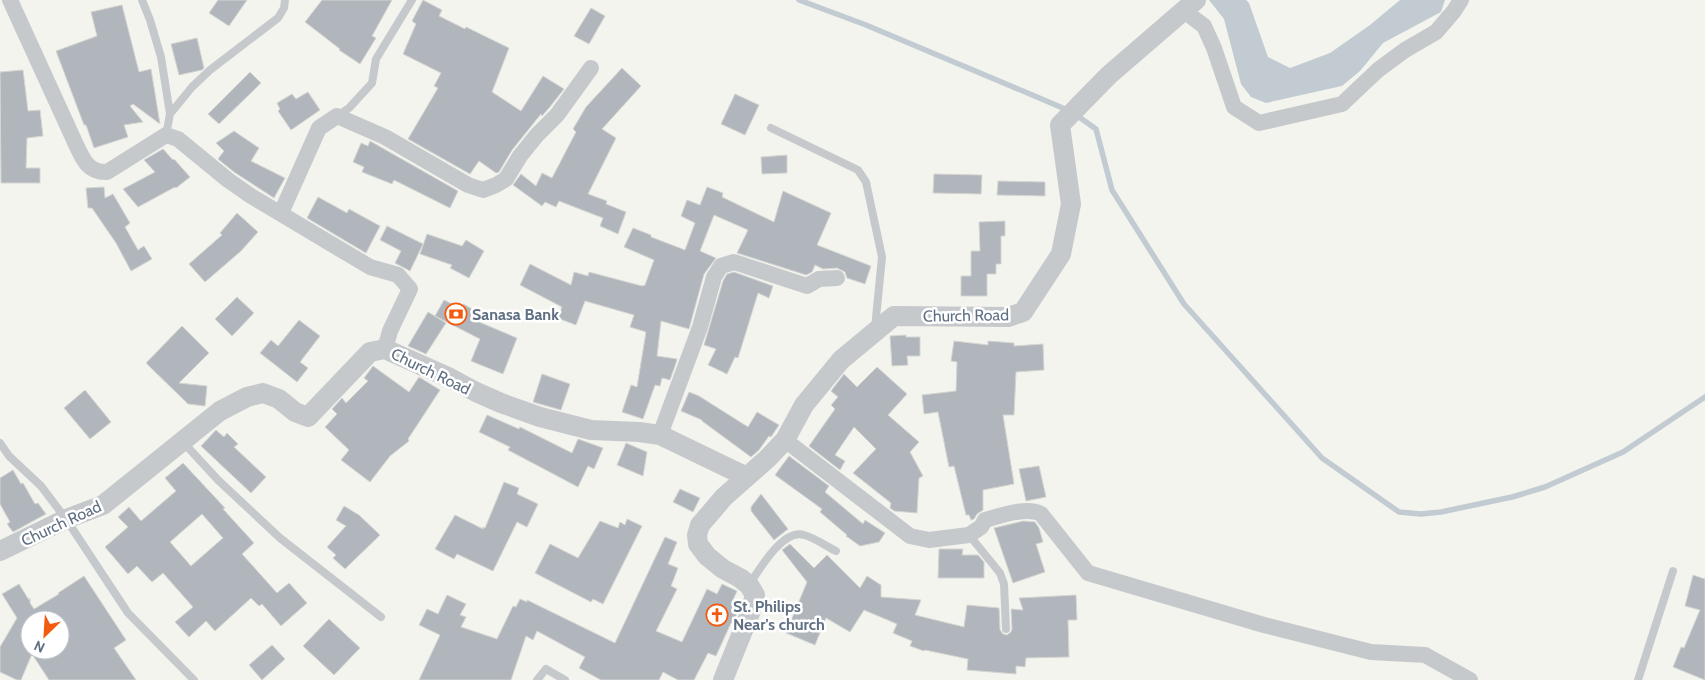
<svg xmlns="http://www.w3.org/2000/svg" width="1705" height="680" viewBox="0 0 1705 680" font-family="Cabin,sans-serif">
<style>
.water{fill:#c2cbd1}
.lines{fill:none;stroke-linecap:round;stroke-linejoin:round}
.stream{stroke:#c2cbd1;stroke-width:5.5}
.building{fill:#b0b6bc;stroke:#d5d5d2;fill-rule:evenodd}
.service{stroke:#c6c9cc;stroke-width:8}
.minor{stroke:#c6c9cc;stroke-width:16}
.tertiary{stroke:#c6c9cc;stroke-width:20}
.labels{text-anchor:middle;stroke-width:5;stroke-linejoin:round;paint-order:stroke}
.poi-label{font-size:16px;font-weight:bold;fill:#607083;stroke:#fff;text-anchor:start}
.street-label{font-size:16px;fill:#607083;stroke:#fff}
</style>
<rect width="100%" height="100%" fill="#f4f4ef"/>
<path class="water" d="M1209,0H1246L1249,3L1268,57L1290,68L1330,53L1370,25L1400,0H1445L1441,12L1383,43L1360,71L1342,86L1266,103L1251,97L1241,84L1224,19Z"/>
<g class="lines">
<path class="stream" d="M799,0L866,25L1030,94L1072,112L1096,129L1112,190L1184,304L1322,458L1399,512L1421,514L1441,512L1512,497L1545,487L1623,452L1705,397"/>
</g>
<path class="building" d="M218,0H247L229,26L209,13Z
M322,0H392L372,36L376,38L360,64L339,50L340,49L305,22Z
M423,0L442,10L439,16L465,29L466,27L509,48L492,92L521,111L543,76L564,89L549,108L542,116L541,114L512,150L499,172L496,173L479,161L470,174L408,139L438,88L434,86L441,73L403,54L416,24L412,21Z
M122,5L139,72L151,69L160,124L133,104L130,106L143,122L124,125L128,137L94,148L86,125H84L56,51L97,36L91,12Z
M591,8L605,16L589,44L574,36Z
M197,38L204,68L202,70L179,75L171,44Z
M622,68L641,86L602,129L616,138L588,194L607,201L606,204L626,212L618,234L600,226L603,218L559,201L556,207L545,202L542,206L513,185L521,174L536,186L542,173L552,178L576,132L573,129L586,107Z
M23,70L28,111L40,110L43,136L27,138L26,168H40V183H1L0,72Z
M250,72L261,83L219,124L208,114Z
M308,92L320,110L291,130L278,111L280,109L277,103L292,94L296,99Z
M735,94L759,105L745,135L721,124Z
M234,131L259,148L251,161L285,178L274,198L234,172L218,159L224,151L216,143Z
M370,141L458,191L450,208L394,180L392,184L362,172L364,167L353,162L361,143L368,146Z
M163,149L173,160L174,159L190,177L176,188L175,187L138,207L123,189L155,172L144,160Z
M787,155V173L762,174L761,157Z
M934,174L982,175L981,194L933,193Z
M998,181L1045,182V196L997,195Z
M104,187L105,198L113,194L130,223L125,227L138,250L144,246L152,259L131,271L116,243L92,208H88L86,188Z
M707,187L723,193L722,197L774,222L783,191L831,213L817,245L871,266L865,284L847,278L845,272L837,268L823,269L815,265L812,272L806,275L737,253L748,230L714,215L700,251L716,258L704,274L689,329L661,321L657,356L677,359L676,363L670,380L662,378L660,386L655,385L643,419L622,412L631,385L637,387L646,332L630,327L634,315L585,301L576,325L557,318L562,307L520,285L530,264L571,285L574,272L588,276L589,272L642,286L645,285L654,260L624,247L633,228L651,235V237L685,250L695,223L681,216L687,200L700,205Z
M318,197L347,213L349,209L380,226L366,253L307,218Z
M237,213L258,232L241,251L205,282L189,264L222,235L220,233Z
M1005,221V236H1001V264H996V274H987V296H961V276H971V251H980L979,222Z
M387,226L423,244L410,271L395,263L401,251L380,240Z
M427,234L462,246L466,240L484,251L469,278L450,268L452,265L420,254Z
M734,272L773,286L769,298L758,293L738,358L735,357L727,374L708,365L716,349L704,345L723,281L727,274Z
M237,297L254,313L232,336L215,319Z
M444,300L460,308L463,304L476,311L472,319L517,338L503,374L471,361L480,339L435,316Z
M428,312L446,323L426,354L408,346Z
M299,320L320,336L300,362L308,368L297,382L260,353L271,340L278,346Z
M182,326L209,353L179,383L207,386L205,406L188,404L146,363Z
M906,335V337H920V356H907L908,365L892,366L890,336Z
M954,341L988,345V341L1014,343V346L1043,344L1044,370L1016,372L1014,415H1003L1014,484L983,490V510L977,514L974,519L971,520L969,515H966L954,466L949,467L938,412L924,414L922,395L956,391L957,362L951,361Z
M373,366L409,392L419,377L440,390L408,439L409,441L390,456L370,482L341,460L349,450L325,427L337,414L332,409L342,398L346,403L368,381L364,378Z
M877,367L907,394L888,415L919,442L910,452L923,476L919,478L917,513L894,511L890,508L891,503L853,473L876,449L854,427L835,455L845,461L840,470L809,446L835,409L831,405L838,397L831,391L844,374L857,387Z
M542,374L570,384L561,410L533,402Z
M85,390L111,422L90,439L64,408Z
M689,392L699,396L748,427L757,412L779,425L771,437L769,436L759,450L751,457L702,421V420L681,411Z
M487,415L519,429L520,427L572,453L578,439L603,448L594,469L588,466L578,487L508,450L510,447L479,432Z
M216,430L224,437L227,433L238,444L234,447L266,477L251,493L201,446Z
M626,443L647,452L643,476L617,465Z
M789,456L829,486L825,492L863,524L865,520L885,533L879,542L860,546L846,536L847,535L820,512L822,509L775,475Z
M183,463L225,508L223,509L254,543L242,554L277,593L289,583L307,603L281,626L262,604L259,606L251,598L215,631L206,621L189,637L175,622L193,607L163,573L152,582L137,566L128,574L105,547L128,527L118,517L129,507L141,521L176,491L165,478ZM202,514L223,538L191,566L170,542Z
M1039,466L1046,497L1026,501L1019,469Z
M13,470L21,484L23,483L35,504L38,503L46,514L13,532L7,524L10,522L0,504V478Z
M504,482L519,488L517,494L538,504L527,527L517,522L493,571L457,554L454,559L435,549L455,515L483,529V527L485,528Z
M680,489L700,498L693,512L673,502Z
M761,494L788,529L774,540L751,511V507Z
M344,506L359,515L380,535L345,569L333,558L336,555L327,547L346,526L336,520Z
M627,519L642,526L603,604L593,599L591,602L535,573L550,544L578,558L600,521L618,528L620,522L625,525Z
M1023,521L1035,522L1039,528L1043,542L1036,544L1045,572L1013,583L994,528Z
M665,537L677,542L668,564L678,568L671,586L677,589L656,631L682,642L707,589L717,594L722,584L737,591L732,602L740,605L733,624L731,623L716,656L708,653L694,680H678L663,672L659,680H601L579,668L585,657L537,631L533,640L526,636L511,680H419L440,635L419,625L427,609L438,614L447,595L466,604L460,615L466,617L461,627L497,639L513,606L516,607L520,599L527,602V600L615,643Z
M790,544L814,568L827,555L860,588L867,576L881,585V597L921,600L915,615L964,627L967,605L999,608L1000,630L1003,634L1007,635L1011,632L1012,629L1011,609L1023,610L1019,598L1076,595L1077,620H1068L1069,657L1026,658L1025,667L1016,666V674L967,670L968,659L925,650L924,651L910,646L912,641L893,633L897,624L864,610L850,632L826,618L815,645L786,633L807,582L782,550Z
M939,549H963L962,555H978L984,562V578H938Z
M1693,575L1705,579V680L1673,667L1681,647L1684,648L1700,610L1685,606Z
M84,576L126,640L114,648L136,680H49L32,654L21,680H17L0,672V647L17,618L2,594L19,584L29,600L30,598V603L34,609L59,594L58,593ZM30,620H60V650H30Z
M329,619L360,648L334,675L303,646Z
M272,645L285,659L262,680L249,665Z"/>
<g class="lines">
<path class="service" d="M142,0L150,20L161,57L170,114L166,135
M170,114L192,87L210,70L278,18L284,8L285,0
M337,116L349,108L372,83L376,59L412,0
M771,128L858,170L866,182L882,257L875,328
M183,442L218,480L280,538L381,617
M0,443L9,456L41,486L66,519L128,613L194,680
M969,535L1000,573L1004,584L1006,629
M749,585C759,570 783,528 804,535C815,538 826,546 836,551
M537,680L546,669L565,680
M1638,680L1673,571"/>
<path class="minor" d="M10,0L73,138C81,155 86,173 107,172L166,135L178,139L228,180L251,196L370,267L398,275L410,289L390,331L385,349
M1184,11L1204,26L1214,48L1234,107L1259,123L1342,104L1378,70L1405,50L1436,32L1454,11L1461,0
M281,213L319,128L337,116L385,137L468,185L483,190L496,185L506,179L520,156L537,135L557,115L591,68
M660,435L700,327L714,277L721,266L734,262L807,286L819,279L837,278
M785,440L910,536L929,540L969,535L981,527L985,520C1000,516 1027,506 1041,514L1088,573L1264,625L1371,652L1425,655L1470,680"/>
<path class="tertiary" d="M0,551L66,519L103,505L220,411L247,397L263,393L279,399L295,412L308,417L370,352L385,349L450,378L476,392L501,403L540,417L591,430L639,432L660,435L747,477
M723,680L750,613L755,595L749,585L740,578L723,569L707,556L698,544L697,535L700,525L724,497L767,459L785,440L804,405L841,360L894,316L1008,317L1023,312L1061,254L1071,204L1060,125L1109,75L1196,0"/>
</g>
<defs>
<g id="bank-ring" transform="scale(1.125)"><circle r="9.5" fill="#fff" stroke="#f35b11" stroke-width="1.5"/><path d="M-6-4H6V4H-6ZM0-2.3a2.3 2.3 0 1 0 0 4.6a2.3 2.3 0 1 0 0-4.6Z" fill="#f35b11"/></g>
<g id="church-ring" transform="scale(1.125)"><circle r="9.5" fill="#fff" stroke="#f35b11" stroke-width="1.5"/><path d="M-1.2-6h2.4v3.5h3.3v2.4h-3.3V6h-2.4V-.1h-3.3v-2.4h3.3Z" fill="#f35b11"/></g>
</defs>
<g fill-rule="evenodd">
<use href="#bank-ring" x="456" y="314"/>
<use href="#church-ring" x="717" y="615"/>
</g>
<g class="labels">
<g class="poi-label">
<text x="472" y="320">Sanasa Bank</text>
<text x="733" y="612">St. Philips<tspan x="733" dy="18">Near's church</tspan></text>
</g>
<g class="street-label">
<text transform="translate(966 315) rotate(-1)" y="6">Church Road</text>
<text transform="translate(431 371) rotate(26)" y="6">Church Road</text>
<text transform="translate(61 523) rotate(-25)" y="6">Church Road</text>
</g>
</g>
<g transform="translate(45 635) rotate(205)"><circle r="24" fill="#ffffff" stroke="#bfc6cd"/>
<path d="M0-4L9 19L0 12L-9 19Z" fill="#f35b11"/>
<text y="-8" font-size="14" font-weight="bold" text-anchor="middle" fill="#607083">N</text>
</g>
</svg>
